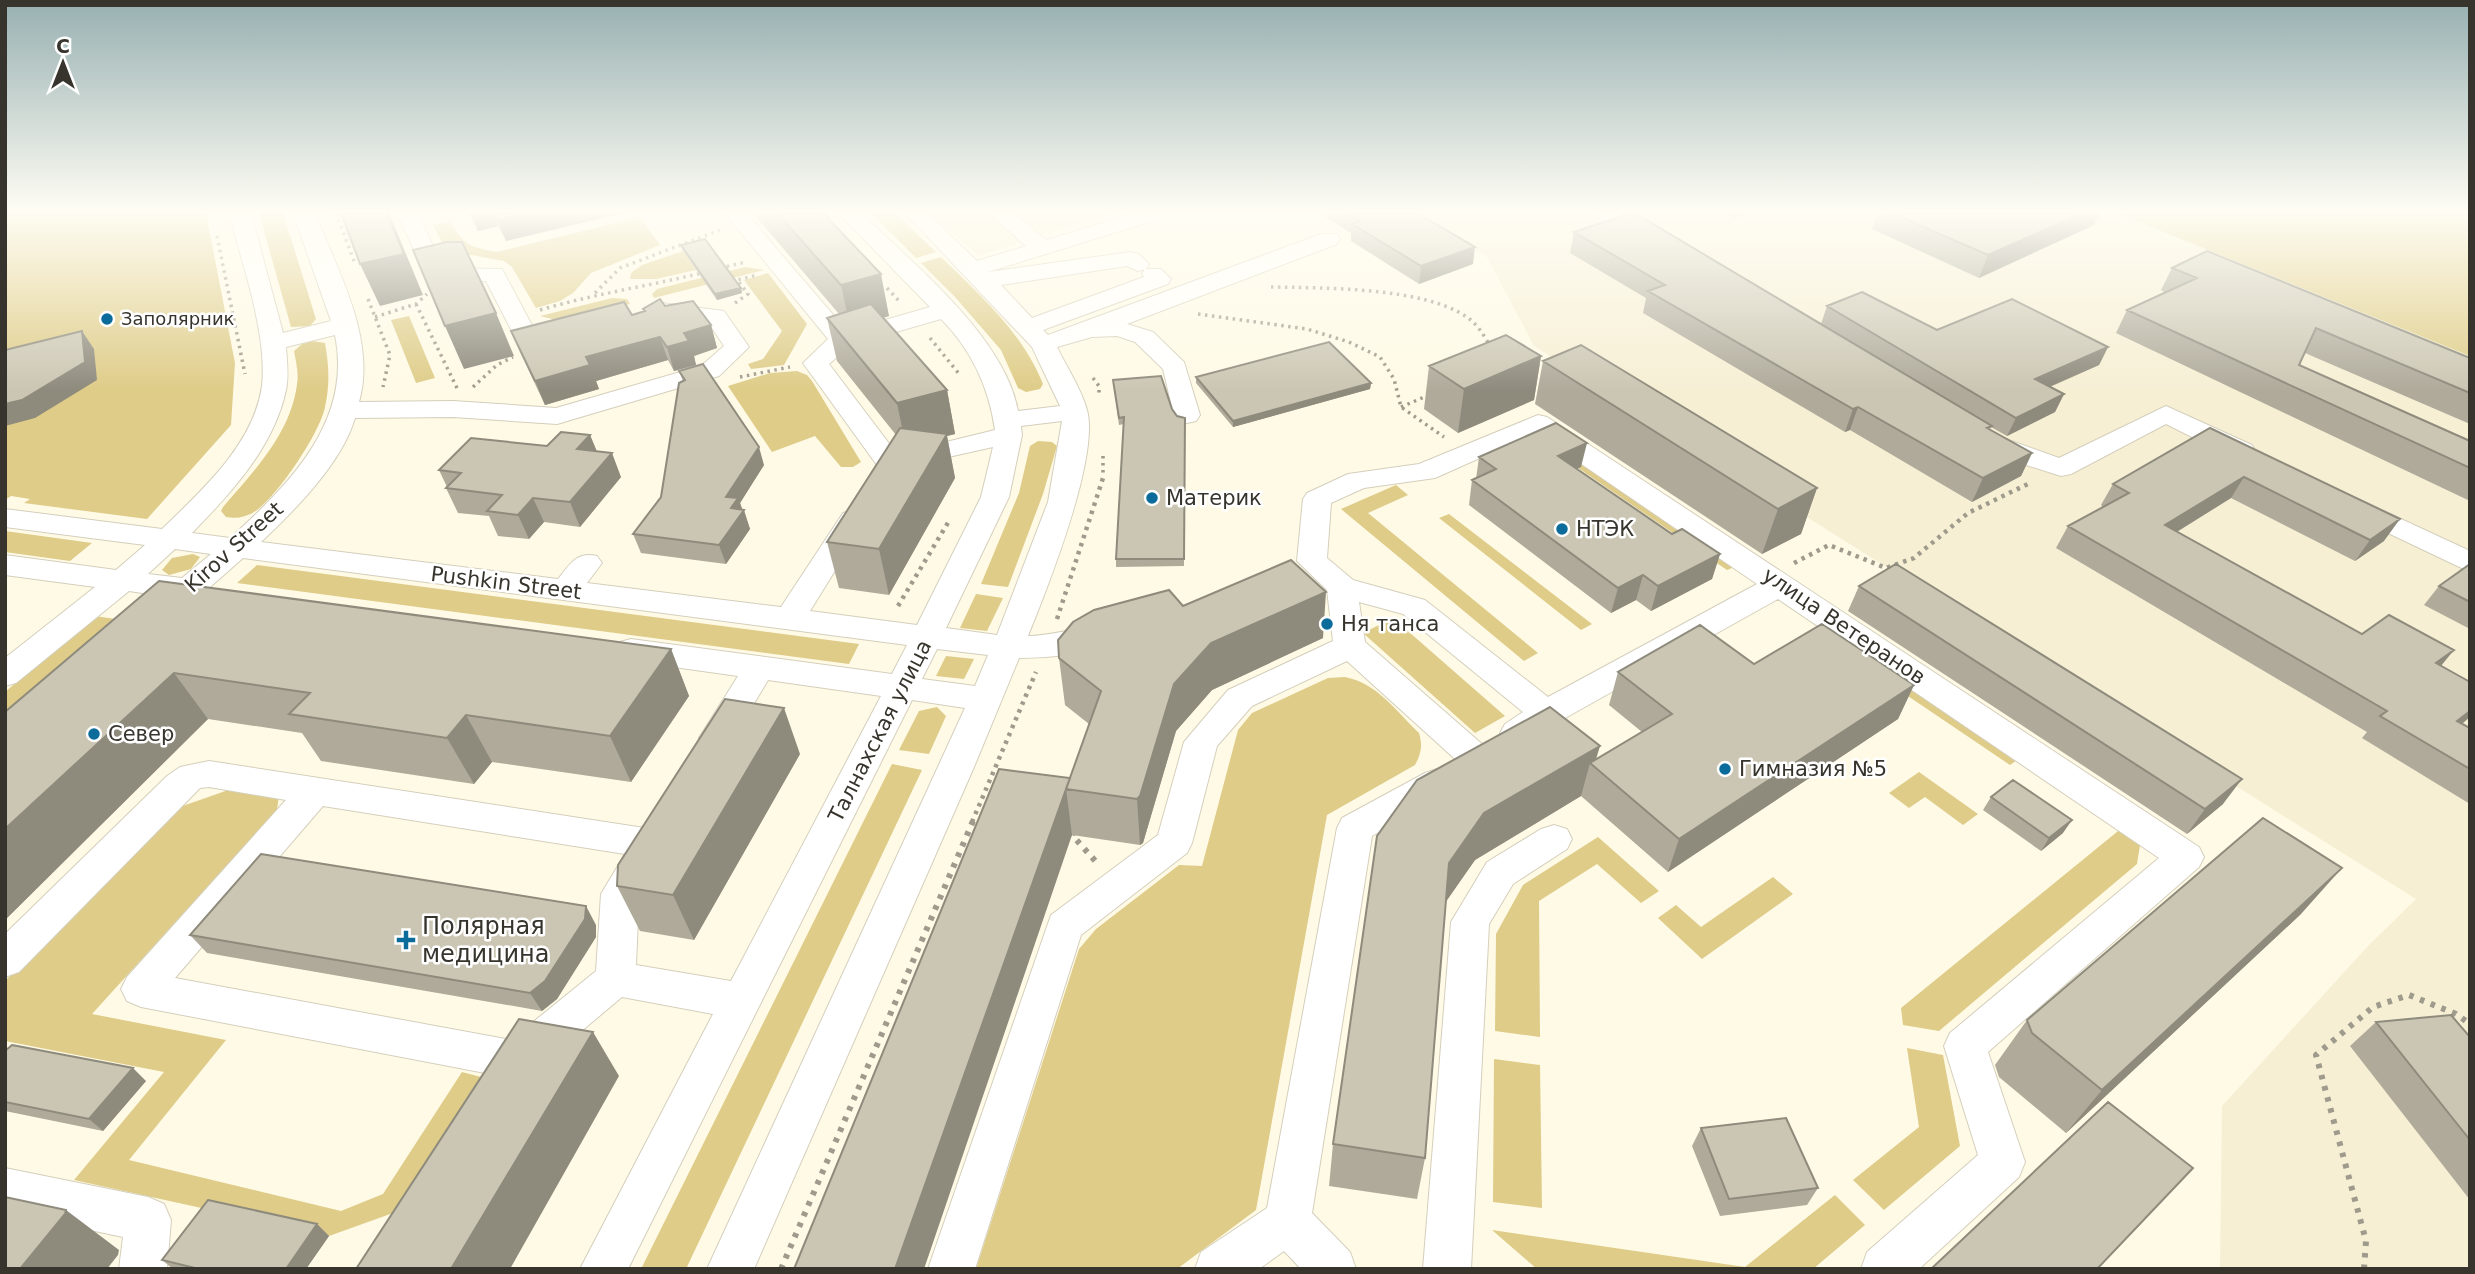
<svg xmlns="http://www.w3.org/2000/svg" width="2475" height="1274" viewBox="0 0 2475 1274" font-family="'DejaVu Sans',sans-serif">
<style>
.built{fill:#f6efd4}
.green{fill:#decc88}
.lines{fill:none;stroke-linecap:round;stroke-linejoin:round}
.minor-casing{stroke:#d4cfbc;stroke-width:2}
.path-far2{stroke:#9e9a8c;stroke-width:3.5;stroke-dasharray:2.5 4.5;stroke-linecap:butt}
.path-far1{stroke:#9e9a8c;stroke-width:4.5;stroke-dasharray:3.5 5;stroke-linecap:butt}
.path{stroke:#9e9a8c;stroke-width:6;stroke-dasharray:4.5 7;stroke-linecap:butt}
.minor{fill:#fff;fill-rule:evenodd}
.wall{fill:#afaa9a}
.shaded-wall{fill:#8e8b7d}
.building{fill:#cbc6b3;stroke:#8e8b7d;stroke-width:2}
.poi-dot{fill:#0b6c9b;stroke:#fff;stroke-width:2.5}
.labels{text-anchor:middle;stroke-width:5;stroke-linejoin:round;paint-order:stroke}
.far-poi-label{font-size:18px;fill:#36342c;stroke:#fff;text-anchor:start}
.poi-label{font-size:21px;fill:#36342c;stroke:#fff;text-anchor:start}
.street-label{font-size:21px;fill:#36342c;stroke:#fff}
.near-poi-label{font-size:24px;fill:#36342c;stroke:#fff;text-anchor:start}
</style>
<rect width="100%" height="100%" fill="#fffae6"/>
<path class="built" d="M929,213H1114L978,256Z
M1410,213H2168L2470,329V1269H2220L2222,1106L2368,946L2416,899L1534,346L1487,257Z"/>
<path class="green" d="M5,213H185L186,217V213H206L235,363L231,425L147,519L24,503L30,499L11,496L5,500Z
M259,213H283L316,319L310,326L291,327Z
M871,213H895L936,252L916,258Z
M2117,213H2470V356Z
M640,217L660,245L591,273L573,293L560,301L536,308L512,267L504,261L455,252L444,246L433,225L451,222C463,245 472,248 497,252Z
M683,251L696,270L656,279H630L631,273L642,265Z
M941,257C980,295 1023,333 1043,384L1040,389L1026,392L1018,388L1001,350L955,297L921,263Z
M745,267L764,270L654,298L652,294L657,289Z
M768,273L807,324L784,365L751,369L748,364L763,359L782,331L744,280Z
M612,298L627,299L630,304L564,322L540,316Z
M409,316L435,378L416,383L391,320Z
M312,341L325,343C329,366 330,384 325,407C320,433 278,495 257,510C247,517 237,519 226,517L221,511L223,507C254,471 291,433 297,384C299,374 296,362 294,351L302,344Z
M797,371L807,375L812,381L861,462L853,467H841L815,436L772,452L728,386L770,373Z
M1038,441L1052,442L1057,446L1043,494L1008,587L981,584L1019,493L1030,446Z
M1558,444L1737,566L1727,570L1549,448Z
M1396,485L1408,495L1368,513L1538,653L1524,661L1341,509Z
M1449,514L1592,624L1581,630L1439,518Z
M5,531L92,543L70,561L5,552Z
M193,554L200,557L191,569L169,575L162,570L172,558Z
M257,565L859,644L849,664L237,583Z
M976,594L1003,598L987,631L960,628Z
M95,616L129,621L5,728V692Z
M1393,618L1505,716L1475,733L1363,633Z
M1838,636L2020,758L2010,765L1828,642Z
M946,656L974,659L964,679L936,676Z
M1345,677C1377,683 1396,711 1419,733C1423,746 1421,754 1415,765L1327,815L1256,1210L1177,1269H976L1079,949L1096,929L1179,865L1202,866L1238,730L1252,713L1328,678Z
M937,707L946,716L929,754L899,750L919,711Z
M892,764L922,770L686,1269H641Z
M1919,772L1978,814L1963,825L1925,797L1909,808L1889,793Z
M234,788L279,795L277,810L92,1014L226,1040L129,1160L341,1211L383,1194L462,1072L481,1077L393,1213L329,1236L74,1180L164,1072L5,1041V981L177,808Z
M2123,827L2141,839L2137,864L1939,1031L1903,1025L1901,1008Z
M1598,837L1659,891L1641,903L1597,864L1539,901L1540,1037L1495,1031L1496,934L1523,885Z
M1773,877L1793,894L1702,959L1658,918L1676,905L1701,927Z
M1907,1048L1943,1055L1960,1146L1884,1210L1853,1180L1919,1127Z
M1494,1059L1540,1065L1542,1208L1493,1202Z
M1835,1195L1865,1225L1813,1269H1537L1492,1230L1745,1267Z"/>
<g class="lines">
<g class="minor-casing">
<path id="minor" d="M230,213H251L283,333L331,321L293,213H315C337,270 377,339 359,402L453,401L556,408L701,366L724,346L708,322L654,315L650,310L654,305L662,303L724,311L749,347L719,376L557,424L453,417L355,418C342,463 295,510 261,542L558,579C570,564 577,551 597,556L602,563L587,583L781,607L843,513L853,510L863,513L867,519L810,611L917,625L981,497L993,447L908,466C898,464 891,471 879,468L803,363L828,339L725,213H746L847,331L930,307L838,213H861C913,264 1005,337 1018,411L1060,406L1032,347L905,213H927L977,261L1026,246L989,213H1012L1046,240L1137,213H1168L1165,217L988,272L1131,252L1139,254L1149,264L1146,269L1138,271L1127,266L1001,285L1032,318L1144,277L1142,274L1145,269H1161L1171,279L1168,284L1043,330L1048,335L1321,234H1337L1340,239L1337,244L1127,324L1153,332L1184,362L1200,415L1196,421L1187,423L1178,421L1174,415L1163,369L1135,342L1117,336L1092,337L1057,347C1067,368 1081,388 1087,410C1100,457 1047,589 1028,636C1055,636 1086,623 1112,630L1117,638L1112,646C1082,654 1050,658 1019,658L974,767L754,1269H707L965,708L912,700L628,1269H580L713,1014L622,997L541,1065L534,1068L532,1073L517,1079L141,1007L127,1001L121,989L127,977L286,800L209,787L200,788L19,972L5,977V934L167,776L180,767L209,761L651,829L664,834L669,844L639,896L636,965L731,981L881,696L768,680L728,747L716,751L704,747L699,738L738,676L631,661L620,658L615,650L620,642L631,639L892,674L907,645L243,558L209,588L210,590L206,597C189,602 182,613 163,608L159,601L162,596L129,591L16,683L5,686V658L95,587L5,575V555L116,570L145,545L5,527V509L162,529C201,491 254,444 262,386C265,358 259,328 253,301C246,271 236,242 230,213ZM941,319C971,349 989,388 995,430L897,454L829,364L851,345ZM335,335C353,421 289,485 230,538L192,533C231,493 274,447 286,390C289,377 287,361 286,347ZM1062,421L1048,502L997,635L946,628L1009,497L1022,435L1021,426ZM175,549L211,554L182,578L148,574ZM937,649L988,655L975,686L922,679ZM323,806L625,854L601,894L596,971L511,1040L175,978Z
M397,213H417L444,268L502,269L536,333L555,329L564,331L567,336L564,341L529,349L520,347L486,281L428,280Z
M1594,213H1621L1662,231L1665,236L1662,241H1646L1598,217Z
M2166,406L2252,445L2255,451L2252,457L2242,459L2232,457L2166,424L2071,474L2061,476L1995,455L1979,442L1983,436L1992,434L2059,458Z
M1538,415L1547,417L2199,847L2204,857L2199,867L1988,1052L2025,1162L2019,1177L1919,1269H1861L1867,1252L1978,1155L1944,1046L1950,1033L2159,858L1778,599L1558,722C1541,734 1527,748 1505,742L1500,733L1505,724L1523,712L1403,614L1359,602L1365,642L1490,751L1495,760L1490,769L1478,773L1466,769L1347,661L1252,706L1217,746L1192,843L1187,853L1081,935L975,1269H928L1051,915L1158,835L1184,742L1228,690L1333,641L1327,590L1297,561L1303,499L1307,493L1348,474L1419,464ZM1536,433L1757,584L1548,697L1425,600L1353,580L1327,558L1331,503L1364,488L1435,478Z
M2358,499L2470,551V572L2348,514L2344,508L2348,502Z
M1437,769L1449,773L1455,782L1449,791L1372,836L1312,1213L1350,1252L1356,1269H1301L1284,1251L1259,1269H1195L1201,1252L1267,1208L1337,828L1342,818L1425,773Z
M1554,825L1567,829L1572,839L1567,849L1513,884L1489,924L1471,1269H1423L1451,922L1487,862L1541,829Z
M5,1168L148,1197L164,1204L171,1220L167,1269H119L123,1237L5,1212Z"/>
</g>
<path class="path-far2" d="M336,213L354,261
M217,236L245,374
M720,268L746,262
M1271,287C1324,288 1423,287 1467,317C1477,324 1484,335 1490,346
M887,288L900,302
M595,293L620,268L720,230
M368,299L390,355L383,387
M735,303L748,294L737,280L757,275
M416,304L457,388
M540,310C594,294 648,286 702,273
M1198,314L1307,329L1349,342L1380,357L1394,379L1401,407L1444,437
M375,317L416,304L427,294
M930,338L960,375
M740,377L790,367
M1093,378L1099,386V395
M473,387L497,365L513,357
M1401,407L1429,395
M1103,456V477"/>
<path class="path-far1" d="M1794,563L1829,545L1886,568L1914,558L1968,513L2032,482
M898,606L949,521
M1057,619L1104,475
M972,822L1036,672"/>
<path class="path" d="M1074,831L1072,835L1098,864
M781,1269L973,821
M2364,1269L2366,1241L2316,1055L2373,1007L2409,995L2456,1014L2470,1024"/>
<use href="#minor" class="minor"/>
</g>
<path class="wall" d="M469,213H623L506,241L498,226L478,231Z
M753,213H823L889,316L883,318L947,390L955,434L947,436L955,478L889,595L839,588L827,542L896,435L837,361L827,318L839,314Z
M1319,213H1417L1473,264L1419,284L1351,241V233Z
M1724,213H1750L1733,218Z
M1878,213H2099L2094,225L1979,278L1872,229Z
M1574,232L1821,324L1827,306L1937,330L2108,347L2099,365L2050,387L2064,394L2055,412L2007,436L1991,427L1990,430L2032,453L2021,476L1972,502L1850,430L1845,432L1643,313L1646,298L1570,253Z
M681,245L741,288L742,293L717,300L683,251Z
M2172,268L2470,358V424L2305,353L2299,365L2470,441V501L2116,333L2127,310L2166,293L2161,290Z
M665,306L711,325L717,348L694,356L696,365L674,371L668,360L596,381L599,389L545,405L521,354L511,331L632,315Z
M1541,356L1534,400L1458,433L1424,409L1429,366Z
M1543,361L1817,488L1801,534L1762,554L1535,404Z
M679,371L764,465L740,503L750,529L726,564L641,553L633,534L661,497L683,381Z
M1196,377L1371,383L1370,389L1233,427L1196,383Z
M1113,380L1172,409L1177,416L1185,418L1184,566L1116,567V559L1124,424L1119,425Z
M2210,428L2384,541L2355,561L2231,498L2177,532L2362,634L2441,666L2470,682V717L2462,724L2470,728V804L2362,738L2367,732L2056,548L2068,526L2103,507L2101,505L2113,484Z
M590,435L597,452L621,477L580,527L544,522L529,539L498,536L489,516L458,513L446,488L447,487L439,470L547,446Z
M1479,457L1581,467L1577,469L1672,534L1720,554L1712,579L1651,611L1636,600L1611,613L1469,505L1472,480L1476,479Z
M2470,564V629L2424,605L2439,586Z
M159,581L671,649L689,696L631,782L492,762L474,784L321,761L302,733L208,719L5,920V712Z
M1859,586L2223,804L2187,834L1848,611Z
M1183,606L1323,638L1212,690L1176,731L1143,843L1140,845L1072,835L794,1269L1070,779L1089,724L1065,705L1059,658Z
M1754,664L1914,685L1898,719L1668,872L1581,796L1475,860L1445,902L1425,1158L1417,1199L1329,1186L1333,1144L1377,836L1596,759L1642,732L1609,705L1618,672Z
M800,754L694,940L640,931L617,886Z
M1991,797L2063,833L2041,851L1983,810Z
M2301,914L2066,1133L1999,1077L1995,1065L2027,1020Z
M596,925V937L557,999L542,1011L207,953L190,935Z
M2376,1022L2470,1037V1200L2350,1046Z
M5,1051L146,1081L103,1131L5,1111Z
M1701,1128L1818,1188L1807,1205L1720,1216L1692,1146Z
M317,1224L329,1236L306,1269H173L162,1260Z"/>
<path class="shaded-wall" d="M387,213H389L423,295L380,306L360,264Z
M471,213H493L498,226L478,231Z
M531,213H623L506,241L498,220Z
M1735,213H1750L1733,218Z
M2083,213H2099L2094,225L1979,278L1988,255Z
M1475,247L1473,264L1419,284L1421,266Z
M881,274L889,316L850,327L841,285Z
M741,288L742,293L717,300L715,294Z
M496,313L514,356L464,369L445,326Z
M711,325L717,348L694,356L696,365L674,371L667,347L684,333Z
M82,331L94,349L97,380L35,418L5,426V404Z
M660,337L668,360L596,381L599,389L545,405L535,381L586,357Z
M2108,347L2099,365L2026,397L2035,379Z
M1541,356L1534,400L1458,433L1464,389Z
M1371,383L1370,389L1233,427V421Z
M947,390L955,434L947,436L955,478L889,595L879,549L906,447L897,403Z
M2064,394L2055,412L2007,436L2016,418Z
M1858,407L1850,430L1845,432L1853,409Z
M590,435L600,459L577,449Z
M1587,443L1581,467L1553,480L1558,456Z
M759,447L764,465L740,503L743,512L744,510L750,529L726,564L719,545L726,497Z
M612,453L621,477L580,527L570,502Z
M2032,453L2021,476L1972,502L1983,478Z
M2244,477L2231,498L2152,547L2165,525Z
M1817,488L1801,534L1762,554L1778,509Z
M533,498L544,522L529,539L518,515Z
M2400,519L2384,541L2355,561L2370,540Z
M1720,554L1712,579L1651,611L1658,586Z
M1643,575L1636,600L1611,613L1618,588Z
M1326,592L1323,638L1212,690L1176,731L1143,843L1140,845L1137,799L1174,684L1211,643Z
M671,649L689,696L631,782L610,736Z
M2454,650L2436,672V663Z
M174,673L208,719L5,920V829Z
M1914,685L1898,719L1668,872L1679,839Z
M784,708L800,754L694,940L673,895Z
M2470,711V717L2437,743L2457,721Z
M466,715L492,762L474,784L447,738Z
M1600,746L1594,766L1590,763L1581,796L1475,860L1441,909L1449,863L1484,813Z
M2242,779L2223,804L2187,834L2205,809Z
M1066,789L1072,835L924,1269H895Z
M2072,820L2063,833L2041,851L2049,838Z
M2342,868L2301,914L2066,1133L2102,1090Z
M586,906L596,925V937L557,999L542,1011L530,993Z
M593,1032L619,1076L510,1269H451Z
M133,1068L146,1081L103,1131L89,1119Z
M66,1210L119,1250L118,1255L107,1269H20Z
M317,1224L329,1236L306,1269H286Z"/>
<path class="building" d="M341,213H387L404,254L360,264Z
M494,213H531L498,220Z
M777,213H823L881,274L841,285Z
M1347,213H1417L1475,247L1421,266L1352,224L1360,221Z
M1631,213L1648,221L1992,426L1987,428L2032,453L1983,478L1858,407L1853,409L1648,291L1665,285L1574,232Z
M1891,213H2083L1988,255Z
M705,239L741,288L715,294L681,245Z
M447,242H462L496,313L445,326L413,250Z
M2207,251L2470,358V393L2316,328L2299,365L2470,441V468L2127,310L2197,278L2172,268Z
M1862,292L1937,330L2012,299L2108,347L2035,379L2064,394L2016,418L1827,306Z
M660,299L665,306L693,301L711,325L684,333L689,341L667,347L660,337L586,357L590,365L535,381L511,331L624,302L632,315L645,311L643,309Z
M871,304L947,390L897,403L827,318Z
M82,331L85,362L22,400L5,404V350Z
M1506,335L1541,356L1464,389L1429,366Z
M1329,342L1371,383L1233,421L1196,377Z
M1581,345L1817,488L1778,509L1543,361Z
M703,364L759,447L726,497L738,498L731,508L744,510L719,545L633,534L661,497L679,383L685,380L679,371Z
M1161,376L1172,409L1177,416L1185,418L1184,559H1116L1124,417L1119,418L1113,380Z
M1556,423L1587,443L1558,456L1672,534L1682,529L1720,554L1658,586L1643,575L1618,588L1472,480L1496,469L1479,457Z
M900,428L947,434L879,549L827,542Z
M2210,428L2400,519L2370,540L2244,477L2165,525L2362,634L2389,615L2454,650L2436,663L2470,682V711L2457,721L2470,728V769L2380,716L2387,711L2068,526L2129,493L2113,484Z
M561,432L590,435L577,449L612,453L570,502L533,498L518,515L487,511L502,495L446,488L461,473L439,470L471,438L547,446Z
M1291,560L1326,592L1211,643L1174,684L1140,796L1137,799L1066,789L1101,691L1059,658L1058,640L1073,622L1094,610L1169,590L1183,606Z
M1896,564L2242,779L2205,809L1859,586Z
M2470,564V602L2439,586Z
M159,581L671,649L610,736L466,715L447,738L289,714L310,693L174,673L5,829V712Z
M1822,624L1914,685L1679,839L1590,763L1672,714L1618,672L1700,625L1754,664Z
M725,699L784,708L673,895L617,886L618,865Z
M1550,707L1600,746L1484,813L1449,863L1425,1158L1333,1144L1377,836L1417,780Z
M999,769L1070,778L895,1269H794Z
M2013,780L2072,820L2049,838L1991,797Z
M2263,818L2342,868L2102,1090L2032,1033L2027,1020Z
M261,854L586,906L585,919L545,981L530,993L190,935Z
M2451,1015L2470,1037V1140L2376,1022Z
M519,1019L593,1032L451,1269H356Z
M12,1045L133,1068L89,1119L5,1102V1051Z
M2108,1102L2193,1168L2097,1269H1931Z
M1786,1118L1818,1188L1729,1199L1701,1128Z
M5,1197L66,1210L65,1214L20,1269H5Z
M208,1200L317,1224L286,1269H199L162,1260Z"/>
<linearGradient id="sky" x2="0" y2="1"><stop stop-color="#97b0b1"/><stop offset="0.54" stop-color="#fffdf4"/><stop offset="1" stop-color="#fffdf4" stop-opacity="0"/></linearGradient>
<rect width="2475" height="391" fill="url(#sky)"/>
<g class="poi-dot">
<circle cx="107" cy="319" r="7"/>
<circle cx="1152" cy="498" r="7"/>
<circle cx="1562" cy="529" r="7"/>
<circle cx="1327" cy="624" r="7"/>
<circle cx="94" cy="734" r="7"/>
<circle cx="1725" cy="769" r="7"/>
<path d="M402.5 929.5h7v7h7v7h-7v7h-7v-7h-7v-7h7z"/>
</g>
<g class="labels">
<g class="far-poi-label">
<text x="121" y="325">Заполярник</text>
</g>
<g class="poi-label">
<text x="1166" y="505">Материк</text>
<text x="1576" y="536">НТЭК</text>
<text x="1341" y="631">Ня танса</text>
<text x="108" y="741">Север</text>
<text x="1739" y="776">Гимназия №5</text>
</g>
<g class="street-label">
<text transform="translate(234 547) rotate(-42)" y="7">Kirov Street</text>
<text transform="translate(506 583) rotate(7)" y="7">Pushkin Street</text>
<text transform="translate(1844 626) rotate(34)" y="7">улица Ветеранов</text>
<text transform="translate(880 731) rotate(-63)" y="7">Талнахская улица</text>
</g>
<g class="near-poi-label">
<text x="422" y="934">Полярная<tspan x="422" dy="28">медицина</tspan></text>
</g>
</g>
<rect width="2475" height="1274" fill="none" stroke="#36342c" stroke-width="14"/>
<g transform="translate(63 63)" stroke="#ffffff" stroke-width="5" paint-order="stroke">
<path d="M0-5L12 26L0 18L-12 26Z" fill="#36342c"/>
<text y="-10" font-size="19" font-weight="bold" text-anchor="middle" fill="#36342c">С</text>
</g>
</svg>
